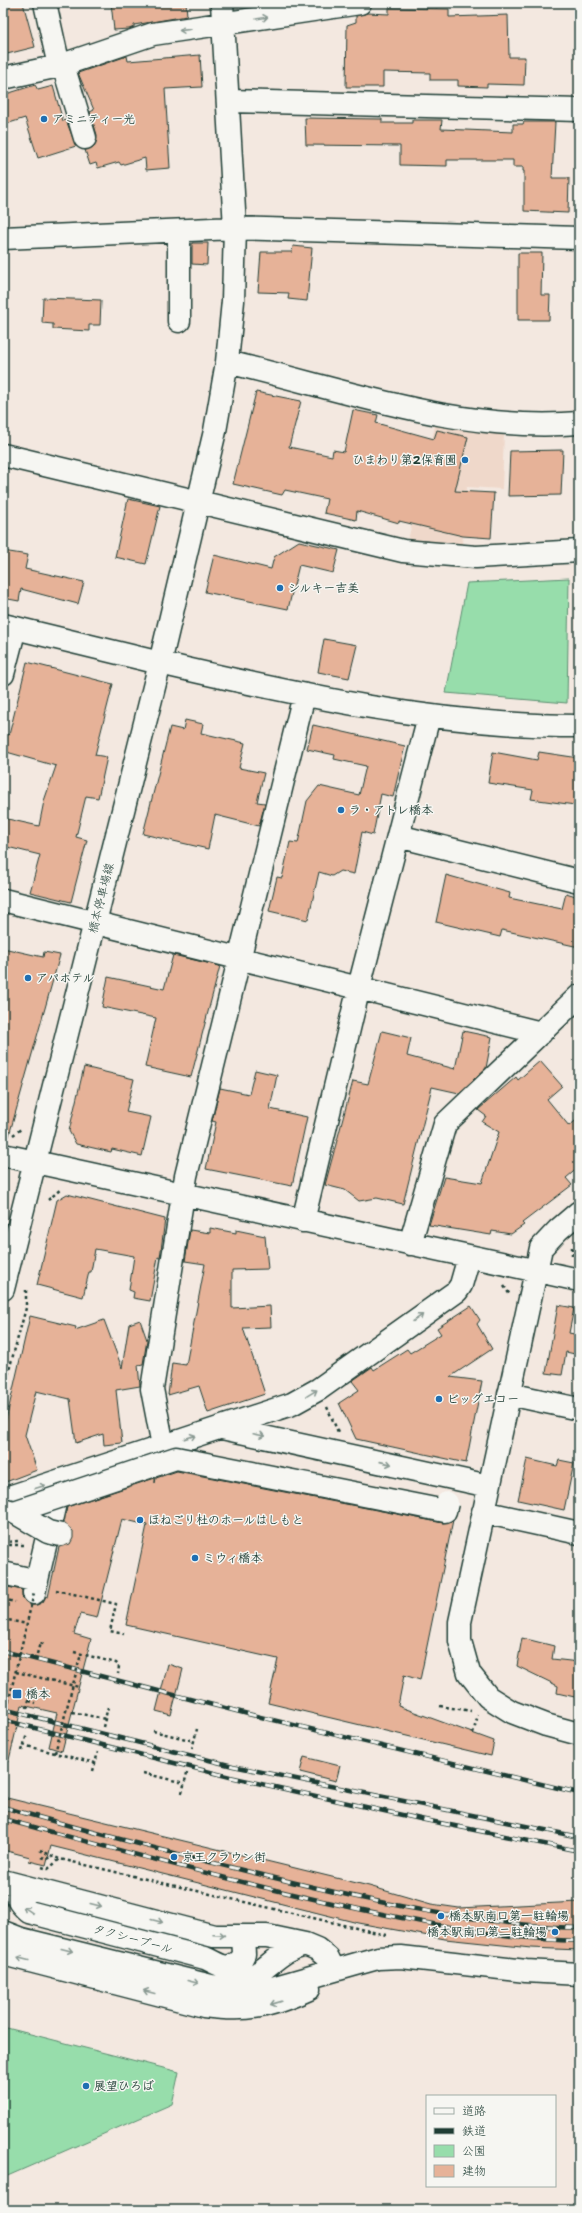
<svg xmlns="http://www.w3.org/2000/svg" width="582" height="2213" viewBox="0 0 582 2213" font-family="'Shantell Sans','Klee One',sans-serif">
<style>
.built{fill:#efd8ca}
.green{fill:#97ddab;stroke:#5b8d70}
.building{fill:#e6b298;stroke:#1f3d34}
.lines{fill:none;stroke-linecap:round;stroke-linejoin:round}
.minor-casing{stroke:#1f3d34;stroke-width:25}
.major-casing{stroke:#1f3d34;stroke-width:25}
.path{stroke:#1f3d34;stroke-width:2.5;stroke-dasharray:3 3;stroke-linecap:butt}
.minor{stroke:#f6f6f2;stroke-width:22}
.major{stroke:#f6f6f2;stroke-width:22}
.rail-casing{stroke:#1f3d34;stroke-width:4.5}
.rail{stroke:#f6f6f2;stroke-width:3;stroke-dasharray:9;stroke-linecap:butt}
.minor-bridge-casing{stroke:#1f3d34;stroke-width:25;stroke-linecap:butt}
.path-bridge{stroke:#1f3d34;stroke-width:2.5;stroke-dasharray:3 3;stroke-linecap:butt}
.minor-bridge{stroke:#f6f6f2;stroke-width:22}
.oneway{stroke:#8a9a93}
.poi-dot{fill:#1f6fb2;stroke:#f6f6f2;stroke-width:1.5}
.labels{text-anchor:middle;stroke-width:3;stroke-linejoin:round;paint-order:stroke}
.poi-label{font-size:12px;font-weight:bold;fill:#1f3d34;stroke:#f6f6f2;text-anchor:start}
.street-label{font-size:12px;fill:#1f3d34;stroke:#f6f6f2}
</style>
<rect width="100%" height="100%" fill="#f3e8e0"/>
<filter id="ink" filterUnits="userSpaceOnUse"><feTurbulence type="fractalNoise" baseFrequency=".025" numOctaves="2"/><feDisplacementMap in="SourceGraphic" scale="8" xChannelSelector="R" yChannelSelector="G"/><feConvolveMatrix kernelMatrix="1 2 1 2 8 2 1 2 1" color-interpolation-filters="sRGB"/></filter>
<g filter="url(#ink)">
<path class="built" d="M436,422L504,433L502,489L467,487L462,546L408,540Z"/>
<path class="green" d="M569,578L567,703L446,693L467,583Z
M3,2027L179,2072L172,2104L3,2178Z"/>
<path class="building" d="M3,3H23L35,47L3,55Z
M111,3H186L187,16L134,25V27L129,29L114,30Z
M389,8L449,9V17L508,15L509,57H525L524,85L487,84V87L458,86V80H430V73L383,72V87H346L347,25L356,22V16L367,13L389,14Z
M200,55L202,87L165,89L170,168L146,170L145,158L121,165L119,162L98,168L96,163L90,165L85,150L94,146L97,135L90,112L94,110L78,73L127,56L128,61Z
M35,85L38,90L53,86L63,121L66,120L76,146L38,158L25,118L3,125V95Z
M305,118L382,119V123H412V120H442L441,129L513,132V124H523L524,122H555L552,178H569L568,213L524,211V171H523V167H513V160H447V166L400,165V146L306,145Z
M192,243H208L207,265L192,264Z
M293,246L312,248L307,301L288,299L289,293L258,292L261,252H292Z
M518,253H542L541,295H550L549,320H518Z
M43,298L101,300L100,325H89V331L53,329V324L42,323Z
M256,392L301,401L289,447L332,456L333,450L344,452L353,410L378,415L376,423L434,439L437,430L468,437L455,491L494,493L491,538L463,536L399,521V523L357,511L356,520L324,513L327,499L285,490L282,495L233,484Z
M563,450L561,495L508,496L510,451Z
M128,499L160,506L146,564L115,557Z
M299,541L339,550L333,573L299,565L288,609L205,592L214,555L271,569L274,557Z
M3,551L28,555L25,569L84,582L78,604L21,589L19,601L3,598Z
M324,639L357,645L349,678L318,672Z
M27,662L113,684L95,755L107,757L98,798L86,796L76,837L87,840L71,902L30,892L40,855L3,846V818L39,826L44,801L56,766L3,751V733L9,735Z
M185,720L203,724L201,733L245,743L239,768L264,773L257,802L265,803L259,826L215,815L208,849L143,834L170,727L183,730Z
M313,725L405,746L393,797L381,794L373,835L362,832L354,874L340,871L332,876L319,872L308,920L269,911L277,877L282,878L290,842L298,843L307,801L319,786L359,795L366,766L334,759L335,755L307,749Z
M493,752L537,760L539,752L579,758V778L575,805L531,799L533,790L488,783Z
M446,875L510,893L509,898L562,909L566,893L579,897V947L502,930L500,937L436,922Z
M3,948L43,957L44,952L60,955L8,1139L3,1138Z
M173,955L220,966L191,1077L145,1067L156,1018L102,1007L108,977L164,989Z
M382,1031L411,1038L407,1056L455,1069L463,1031L492,1037L486,1068L459,1093L432,1087L403,1204L377,1198L359,1201L345,1190L325,1185L353,1081L368,1084Z
M540,1061L562,1086L547,1099L569,1126L579,1118V1167L566,1178L572,1185L522,1223L524,1225L511,1234L492,1231L491,1235L429,1225L444,1177L482,1183L499,1132L482,1122L486,1116L478,1110L516,1077L518,1080Z
M84,1067L134,1079L126,1112L151,1117L142,1156L112,1149L111,1152L76,1144L69,1131Z
M255,1070L277,1075L270,1109L307,1117L292,1186L206,1169L216,1122L212,1121L220,1088L249,1094Z
M67,1194L165,1219L160,1258L158,1257L150,1301L133,1298L134,1292L129,1290L134,1256L95,1249L91,1272H89L83,1297L37,1285L57,1200Z
M210,1228L236,1233V1230L265,1236L268,1269L232,1270V1308L270,1306L271,1327L243,1328L265,1394L208,1413L199,1386L168,1395L172,1363L186,1365L205,1264L185,1261L190,1230L210,1233Z
M558,1305L574,1308L569,1333L579,1335V1355L566,1352L562,1375L546,1373Z
M471,1306L480,1320L477,1324L492,1349L450,1377L482,1381L466,1463L356,1439L339,1403L359,1390L352,1381L372,1367L374,1370L407,1349L410,1353L441,1334L437,1328Z
M30,1316L76,1327L75,1330L104,1320L122,1368L129,1324L140,1320L147,1340L143,1364L138,1365L140,1386L116,1390L122,1443L104,1445L103,1434L76,1443L70,1399L36,1391L25,1435L37,1470L3,1483V1433Z
M527,1459L557,1466L559,1460L574,1463L564,1510L518,1500Z
M177,1471L443,1523L453,1520L420,1680L404,1675L398,1706L494,1741L491,1756L268,1703L278,1659L126,1625L147,1525L122,1519L97,1618L80,1614L74,1634L91,1639L62,1751L49,1747L57,1713L22,1705L9,1760L3,1759V1586L22,1590V1597L31,1605H37L43,1602L46,1596L48,1597L59,1547L70,1544L73,1538V1531L64,1523L67,1507L155,1478V1483L156,1478Z
M522,1638L554,1646L552,1659L579,1662V1698L557,1693L558,1686L517,1666Z
M168,1664L183,1669L171,1715L156,1711Z
M304,1757L340,1766L336,1781L300,1772Z
M3,1797L369,1886L431,1904L459,1908L579,1902V1950L531,1948L445,1939L358,1923L51,1846L46,1865L29,1861L30,1857L3,1850Z"/>
<g class="lines">
<g class="minor-casing">
<path id="minor" d="M45,3L59,66
M222,3L235,228L233,301L227,362L215,431L160,663C298,695 437,726 579,726
M63,65L85,138
M3,78L59,66L153,34L360,3
M229,101L579,110
M179,231V321
M3,238L235,228L579,238
M227,362C343,389 458,433 579,423
M3,455L403,551L476,557L579,551
M3,674L15,628
M398,836L579,881
M3,900L541,1033
M3,1155L579,1280
M579,1212L558,1230L541,1248L460,1622V1641L469,1673L488,1697L512,1712L546,1725L579,1734
M303,1221L359,987L429,716
M410,1244L445,1124L579,996
M509,1394L579,1409
M222,1428L489,1486
M163,1446L152,1389L186,1176L304,695
M3,1499L292,1404L319,1389L457,1291L461,1285L469,1257
M483,1512L579,1533
M3,1573L37,1581
M34,1593L56,1499
M3,1881L214,1936H267L305,1944L317,1949L328,1958L334,1970
M18,1885C14,1898 20,1904 29,1912L205,1958C221,1965 225,1972 241,1960L244,1954L243,1936
M3,1932L21,1939L211,1986L250,1990L272,1988L360,1963L378,1958L401,1957L526,1971L579,1974
M3,1954L204,2006C248,2012 269,2007 309,1989
M232,1986C263,1978 275,1951 305,1944"/>
</g>
<g class="major-casing">
<path id="major" d="M3,625L160,663L3,1289"/>
</g>
<path class="path" d="M13,1135L21,1129
M3,1183L5,1190
M48,1200L61,1189
M572,1256V1246
M504,1286L510,1295
M3,1392L26,1308V1288
M327,1407L338,1432
M3,1542L20,1541
M3,1545H24
M56,1590L116,1604L110,1631L124,1634
M3,1599L15,1602
M3,1619L27,1624
M74,1652L116,1663L119,1666L118,1674
M37,1654L40,1643L46,1645
M16,1672L79,1687
M29,1701L36,1703
M440,1706L471,1711
M27,1708L32,1688
M72,1712L105,1719
M103,1727L108,1707
M153,1731L194,1741
M473,1733L478,1715
M23,1745L95,1763
M192,1749L197,1729
M22,1751L27,1734
M93,1771L98,1752
M143,1773L184,1783
M182,1793L187,1773
M40,1850L59,1859
M42,1857L47,1859L52,1857
M42,1867L48,1869L60,1859L386,1935"/>
<use href="#minor" class="minor"/>
<use href="#major" class="major"/>
<g class="rail-casing">
<path id="rail" d="M3,1651L248,1714L579,1793
M3,1709L233,1766L579,1837
M3,1720L230,1777L425,1820L579,1851
M3,1807C93,1833 184,1856 275,1878C374,1902 477,1925 579,1928
M3,1819C115,1849 227,1880 340,1905C418,1922 499,1939 579,1941"/>
</g>
<use href="#rail" class="rail"/>
<g class="minor-bridge-casing">
<path id="minor-bridge" d="M3,1509L14,1512L176,1458L445,1511L447,1503
M14,1512L48,1532L61,1535"/>
</g>
<path class="path-bridge" d="M3,1725L34,1593
M55,1753L81,1654"/>
<use href="#minor-bridge" class="minor-bridge"/>
</g>
<defs><path id="oneway-shaft" d="M-6 0H5M1.5-3L5.5 0L1.5 3" fill="none" stroke-width="1.6" stroke-linecap="round" stroke-linejoin="round"/></defs>
<g class="oneway">
<use href="#oneway-shaft" transform="translate(262 18) rotate(-9)"/>
<use href="#oneway-shaft" transform="translate(185 30) rotate(173)"/>
<use href="#oneway-shaft" transform="translate(418 1318) rotate(-35)"/>
<use href="#oneway-shaft" transform="translate(312 1393) rotate(-31)"/>
<use href="#oneway-shaft" transform="translate(259 1435) rotate(12)"/>
<use href="#oneway-shaft" transform="translate(190 1437) rotate(-18)"/>
<use href="#oneway-shaft" transform="translate(386 1463) rotate(13)"/>
<use href="#oneway-shaft" transform="translate(40 1487) rotate(-18)"/>
<use href="#oneway-shaft" transform="translate(96 1905) rotate(14)"/>
<use href="#oneway-shaft" transform="translate(28 1910) rotate(-145)"/>
<use href="#oneway-shaft" transform="translate(157 1921) rotate(14)"/>
<use href="#oneway-shaft" transform="translate(219 1935) rotate(3)"/>
<use href="#oneway-shaft" transform="translate(67 1950) rotate(14)"/>
<use href="#oneway-shaft" transform="translate(23 1959) rotate(-165)"/>
<use href="#oneway-shaft" transform="translate(193 1982) rotate(14)"/>
<use href="#oneway-shaft" transform="translate(149 1992) rotate(-165)"/>
<use href="#oneway-shaft" transform="translate(276 2003) rotate(164)"/>
</g>
</g>
<g class="poi-dot">
<circle cx="44" cy="119" r="4"/>
<circle cx="465" cy="460" r="4"/>
<circle cx="280" cy="588" r="4"/>
<circle cx="341" cy="810" r="4"/>
<circle cx="28" cy="978" r="4"/>
<circle cx="439" cy="1399" r="4"/>
<circle cx="140" cy="1520" r="4"/>
<circle cx="195" cy="1558" r="4"/>
<rect x="12" y="1689" width="10" height="10" rx="2"/>
<circle cx="174" cy="1857" r="4"/>
<circle cx="441" cy="1916" r="4"/>
<circle cx="555" cy="1932" r="4"/>
<circle cx="86" cy="2086" r="4"/>
</g>
<g class="labels">
<g class="poi-label">
<text x="52" y="123">アミニティー光</text>
<text x="457" y="464" text-anchor="end">ひまわり第2保育園</text>
<text x="288" y="592">シルキー吉美</text>
<text x="349" y="814">ラ・アトレ橋本</text>
<text x="36" y="982">アパホテル</text>
<text x="447" y="1403">ビッグエコー</text>
<text x="148" y="1524">ほねごり杜のホールはしもと</text>
<text x="203" y="1562">ミウィ橋本</text>
<text x="26" y="1698">橋本</text>
<text x="182" y="1861">京王クラウン街</text>
<text x="449" y="1920">橋本駅南口第一駐輪場</text>
<text x="547" y="1936" text-anchor="end">橋本駅南口第二駐輪場</text>
<text x="94" y="2090">展望ひろば</text>
</g>
<g class="street-label">
<text transform="translate(101 898) rotate(-76)" y="4">橋本停車場線</text>
<text transform="translate(133 1939) rotate(15)" y="4">タクシープール</text>
</g>
</g>
<rect width="582" height="2213" fill="none" stroke="#f6f6f2" stroke-width="16"/>
<rect x="8" y="8" width="566" height="2197" fill="none" stroke="#1f3d34" stroke-width="1.5" filter="url(#ink)"/>
<rect x="426" y="2095" width="130" height="92" fill="#f6f6f2" stroke="#a0aca6"/>
<rect x="434" y="2108" width="20" height="6" fill="#f6f6f2" stroke="#a0aca6"/>
<text x="462" y="2115" font-size="12" fill="#1f3d34">道路</text>
<rect x="434" y="2128" width="20" height="6" fill="#1f3d34" stroke="#a0aca6"/>
<text x="462" y="2135" font-size="12" fill="#1f3d34">鉄道</text>
<rect x="434" y="2145" width="20" height="12" fill="#97ddab" stroke="#a0aca6"/>
<text x="462" y="2155" font-size="12" fill="#1f3d34">公園</text>
<rect x="434" y="2165" width="20" height="12" fill="#e6b298" stroke="#a0aca6"/>
<text x="462" y="2175" font-size="12" fill="#1f3d34">建物</text>
</svg>
